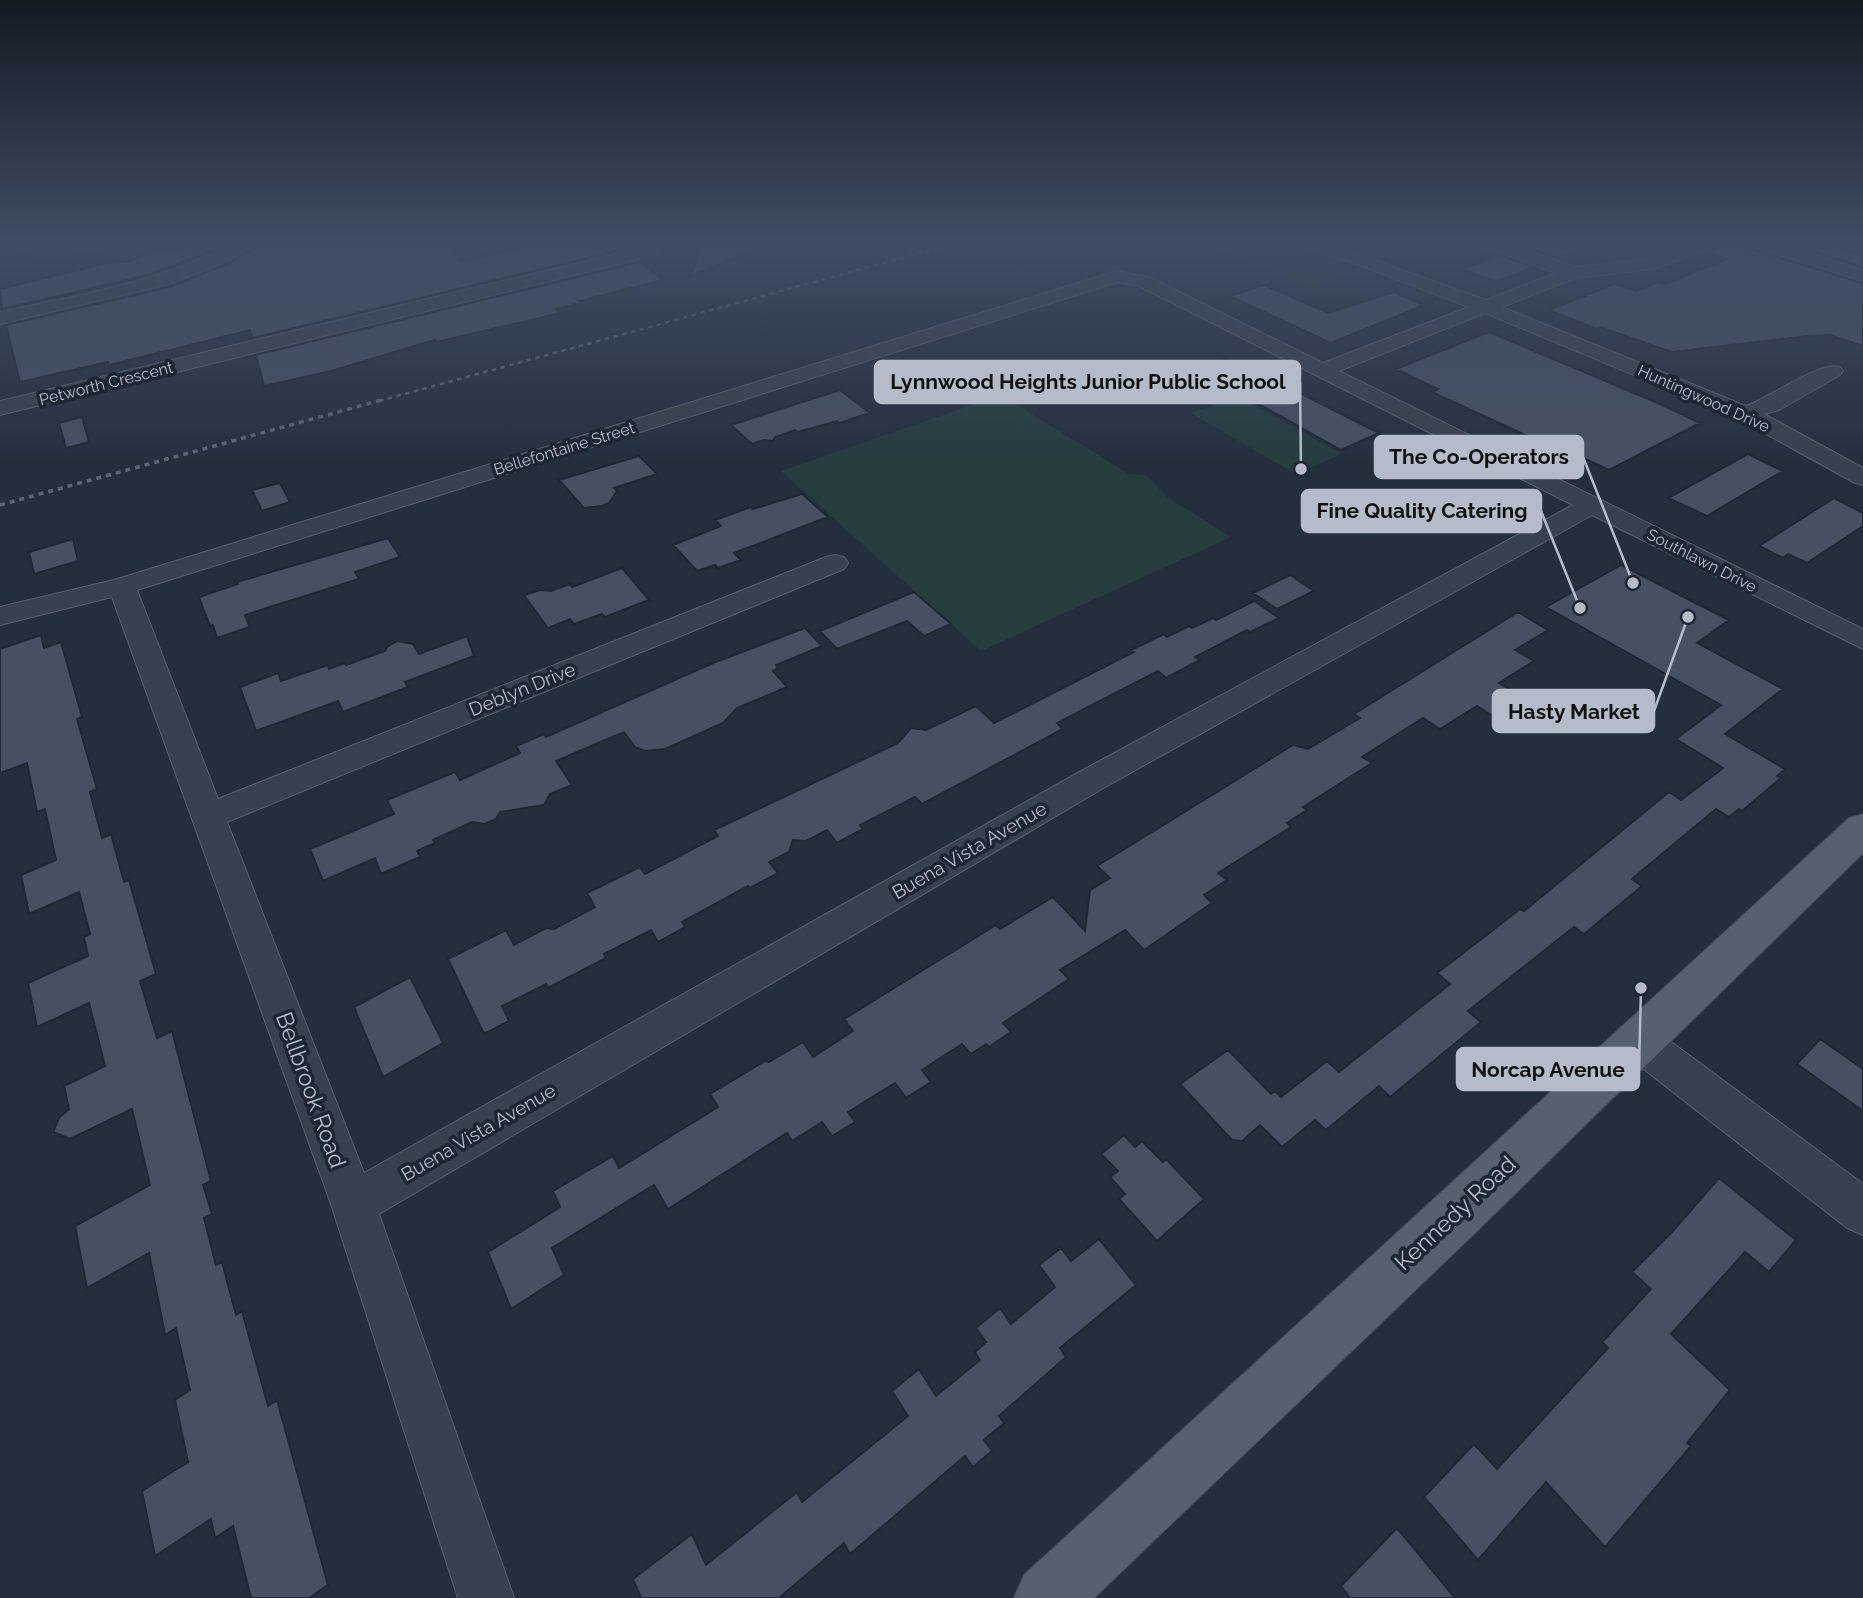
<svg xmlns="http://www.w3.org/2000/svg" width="1863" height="1598" viewBox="0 0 1863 1598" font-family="Raleway,sans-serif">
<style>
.green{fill:#263c3f}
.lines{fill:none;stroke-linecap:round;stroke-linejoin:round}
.stream{stroke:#394c67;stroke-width:5}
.building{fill:#455162;stroke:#1f2835;stroke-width:2}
.minor-casing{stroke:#565f6c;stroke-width:2}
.major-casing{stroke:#414a57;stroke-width:2}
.minor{fill:#38414e;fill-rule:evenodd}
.major{fill:#56606e;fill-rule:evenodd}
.rail-far1{stroke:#5a6575;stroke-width:2.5;stroke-dasharray:4.5 4.5;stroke-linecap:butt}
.rail{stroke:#5a6575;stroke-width:3.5;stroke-dasharray:5 5;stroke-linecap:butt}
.labels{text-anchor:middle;stroke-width:7;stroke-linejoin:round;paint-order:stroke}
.far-street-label{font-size:16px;fill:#b4bcc9;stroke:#1d2633}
.street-label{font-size:19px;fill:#b4bcc9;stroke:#1d2633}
.near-street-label{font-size:23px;fill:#b4bcc9;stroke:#1d2633}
.leader{fill:none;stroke:#b4bcc9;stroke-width:2.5}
.callout-dot{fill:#b4bcc9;stroke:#1d2633;stroke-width:2.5}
.callout{fill:#b4bcc9;stroke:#b4bcc9;stroke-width:2.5}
.callout-label{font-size:21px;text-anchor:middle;font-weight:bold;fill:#111}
</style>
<rect width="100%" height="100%" fill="#242f3e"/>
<path class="green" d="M0,241H140L0,270Z
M1202,241H1261L1357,273L1307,288Z
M1001,395L1129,474L1146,475L1167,497L1231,537L981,651L781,471Z
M1238,396L1342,454L1295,474L1191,413Z"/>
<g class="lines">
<path class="stream" d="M0,254L65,241"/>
</g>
<path class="building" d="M378,241H438L461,262L541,243L549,248L580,241H614L625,249L252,338L250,330L109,365L108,362L20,382L6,325L170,287L231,262L260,245L354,247L355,243Z
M704,241H772L691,276Z
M1536,241H1596V243L1557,258L1524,246Z
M1724,241H1744L1747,248L1863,283V346L1830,335L1808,336L1672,352L1600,327L1597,329L1549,310L1614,284L1636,291L1658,282L1665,284L1727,259L1708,252L1721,247Z
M1782,241H1815L1863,255V267Z
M190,244H227L152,274L2,309L0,289L116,261L127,262L163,249L173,252Z
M1499,255L1533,267L1496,282L1462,269Z
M640,262L663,280L579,301L581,303L556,309L560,313L437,342L435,340L331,371L264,386L256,355Z
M1264,285L1328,313L1394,292L1424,305L1331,343L1230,296Z
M1489,332L1660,404L1700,423L1609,470L1564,449L1561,451L1523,434L1432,392L1438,389L1396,369Z
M1224,359L1271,383L1276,381L1379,433L1341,450L1232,389L1214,395L1179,376Z
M840,390L870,413L839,423L837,421L798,432L795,430L775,437L773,441L764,440L752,444L731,425Z
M82,417L89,442L66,448L59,423Z
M1748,454L1783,471L1707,516L1668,498Z
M639,456L657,474L614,488L617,491L609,503L602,506L584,508L559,480Z
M280,483L290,502L262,511L252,490Z
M802,494L828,517L734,553L741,560L718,568L715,565L697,571L673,545L721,526L715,520L751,507L753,509Z
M1834,498L1863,513V526L1807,563L1788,554L1783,558L1759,546Z
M388,538L400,557L355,572L359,579L245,615L250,627L217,638L213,625L210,626L199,597L238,584L237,582Z
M73,539L78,561L34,574L29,552Z
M1621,565L1729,620L1697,643L1783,689L1725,734L1785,769L1777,776L1781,778L1742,811L1739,809L1729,817L1716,809L1632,879L1642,886L1584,934L1574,927L1468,1011L1481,1022L1390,1097L1379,1086L1326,1130L1315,1120L1282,1147L1260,1125L1242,1141L1232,1140L1180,1084L1228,1050L1271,1094L1275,1091L1281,1097L1327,1061L1339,1072L1450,984L1437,973L1488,934L1520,909L1524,911L1669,792L1681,800L1723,768L1676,739L1721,705L1546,607Z
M622,568L649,600L605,617L602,614L574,624L570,619L548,628L524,595L540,590L551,591L570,584L572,587Z
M1290,575L1314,591L1277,609L1253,593Z
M914,592L951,624L924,636L907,621L837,649L820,631Z
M1254,601L1279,618L1250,632L1247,630L1195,657L1200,660L1166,678L1158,671L1057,723L1063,729L922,804L915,797L860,825L863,829L837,843L827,830L806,841L793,840L789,852L769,862L778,873L750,888L748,886L682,922L685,927L658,942L651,930L604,954L606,958L548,988L546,984L502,1006L509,1021L484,1034L448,959L506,930L514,945L546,928L554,929L595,907L587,893L640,867L645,874L718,836L714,830L898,743L911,728L926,730L976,706L994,723L1134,652L1131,650L1164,634L1167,637L1189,626L1192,628L1213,618L1216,620Z
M1518,612L1548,630L1515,650L1534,661L1499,683L1532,703L1502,722L1477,706L1440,729L1423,718L1362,757L1372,763L1303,807L1307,810L1287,823L1291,827L1218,873L1227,880L1204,895L1212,903L1144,950L1125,930L1060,970L1069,979L1003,1023L1011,1032L989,1047L986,1044L971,1054L962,1044L922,1070L931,1082L906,1098L895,1083L848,1112L855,1122L832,1136L822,1122L792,1141L787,1133L668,1209L654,1185L552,1248L564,1275L511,1309L488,1252L560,1207L553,1191L613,1156L619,1168L718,1107L710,1094L765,1061L769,1062L803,1042L813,1057L853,1031L844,1019L996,925L1000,929L1053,897L1085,931L1090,890L1110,878L1097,866L1293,745L1308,749L1360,718L1354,714Z
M805,628L822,646L776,665L778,668L773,671L787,687L737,708L723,723L665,749L645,751L635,747L624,732L556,761L572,785L550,794L544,805L500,812L496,819L485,824L472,822L433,840L435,843L417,851L420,857L381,874L375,858L323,881L310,849L394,814L387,800L455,772L460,780L520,753L516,746L544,734L546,737L713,663Z
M41,635L44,648L61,642L82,717L77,719L97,789L90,792L102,838L111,834L124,882L129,880L156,974L140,981L157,1038L172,1031L211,1181L203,1185L212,1214L204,1218L216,1265L222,1262L236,1315L242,1311L268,1406L277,1400L328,1585L309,1598H251L233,1526L215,1538L211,1519L155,1556L142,1491L188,1462L175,1400L190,1390L176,1328L165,1335L149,1253L87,1288L75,1226L150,1185L132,1109L70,1139L53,1132L59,1118L69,1109L64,1086L105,1066L89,1003L37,1027L28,983L88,956L84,937L90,934L79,892L29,914L21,875L56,860L45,809L37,812L27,763L0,773V649Z
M467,636L474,656L405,682L408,687L343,712L338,701L256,731L240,687L278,673L281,681L328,665L329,669L345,663L346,665L385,651L387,647L397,641L413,644L419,654Z
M410,977L443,1043L383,1077L354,1007Z
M1820,1039L1863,1069V1111L1797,1064Z
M1124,1135L1135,1147L1142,1141L1163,1162L1166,1159L1204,1199L1157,1241L1119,1199L1125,1194L1110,1177L1118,1171L1101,1154Z
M1719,1178L1796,1240L1769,1272L1745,1252L1671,1334L1730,1390L1687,1443L1691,1446L1605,1547L1546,1482L1478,1560L1424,1497L1474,1444L1497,1469L1553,1408L1608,1348L1602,1342L1651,1289L1632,1272L1672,1232Z
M1099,1239L1136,1285L1060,1348L1066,1357L999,1416L1004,1423L984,1440L992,1451L973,1467L965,1456L850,1554L844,1543L779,1598H641L633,1579L692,1534L706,1565L797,1492L802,1502L908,1416L892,1391L919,1369L936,1396L980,1360L975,1352L986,1342L976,1328L1000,1308L1011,1324L1055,1287L1039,1265L1061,1248L1071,1261Z
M1397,1528L1455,1598H1350L1341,1586Z"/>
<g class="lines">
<g class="minor-casing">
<path id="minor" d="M240,241H262L230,260L169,284L0,324V312C82,295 165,280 240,241Z
M648,241H665L657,254L640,259L0,415V401L629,251L645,246Z
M1295,241H1321L1486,300L1556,273L1480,245L1478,241H1503L1574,267L1651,259L1698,241H1722L1720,245L1654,269L1575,278L1502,307L1746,406C1770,398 1819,361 1840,367L1843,371L1840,375L1779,410L1764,414L1863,468V485L1855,483L1737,418L1485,313L1339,371L1863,629V649L1592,515L1107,786L379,1214L514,1598H458L331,1204L112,597L0,625V607L114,580L1117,271L1151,278L1323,363L1469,307L1362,266L1297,245ZM1118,282L1139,286L1573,505L1083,770L364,1173L227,822L844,569L848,563L844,557L835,555L826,557L218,799L137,590Z
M1746,241H1772L1863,270V281L1748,245Z
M1641,1025L1655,1030L1863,1184V1235L1847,1228L1627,1056L1621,1043L1627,1030Z"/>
</g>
<g class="major-casing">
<path id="major" d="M1863,814V853L1475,1233L1094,1598H1014L1024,1575L1849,818Z"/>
</g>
<use href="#minor" class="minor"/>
<use href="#major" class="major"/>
<path class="rail-far1" d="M379,401L964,241"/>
<path class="rail" d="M0,505L385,399"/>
</g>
<linearGradient id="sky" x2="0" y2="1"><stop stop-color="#141a22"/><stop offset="0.52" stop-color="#3f4d63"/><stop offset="1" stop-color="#3f4d63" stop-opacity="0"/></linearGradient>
<rect width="1863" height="465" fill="url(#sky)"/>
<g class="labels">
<g class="far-street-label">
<text transform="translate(106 383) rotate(-14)" y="6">Petworth Crescent</text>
<text transform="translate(1704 398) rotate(24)" y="6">Huntingwood Drive</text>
<text transform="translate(564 448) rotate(-17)" y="6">Bellefontaine Street</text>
<text transform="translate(1702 560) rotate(27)" y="6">Southlawn Drive</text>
</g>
<g class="street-label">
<text transform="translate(522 689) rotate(-22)" y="7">Deblyn Drive</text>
<text transform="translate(969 850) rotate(-30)" y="7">Buena Vista Avenue</text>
<text transform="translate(478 1132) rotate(-30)" y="7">Buena Vista Avenue</text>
</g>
<g class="near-street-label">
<text transform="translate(311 1090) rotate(70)" y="8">Bellbrook Road</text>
<text transform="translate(1455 1213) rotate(-43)" y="8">Kennedy Road</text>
</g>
</g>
<path class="leader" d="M1301 469L1300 382M1633 583L1583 457M1580 608L1541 511M1688 617L1654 711M1641 988L1639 1069"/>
<g class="callout-dot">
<circle cx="1301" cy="469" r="7"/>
<circle cx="1633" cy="583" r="7"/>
<circle cx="1580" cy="608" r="7"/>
<circle cx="1688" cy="617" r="7"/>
<circle cx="1641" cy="988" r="7"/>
</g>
<g class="callout">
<rect x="875" y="361" width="425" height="42" rx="7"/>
<rect x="1375" y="436" width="208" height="42" rx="7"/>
<rect x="1302" y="490" width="239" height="42" rx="7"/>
<rect x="1493" y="690" width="161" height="42" rx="7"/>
<rect x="1457" y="1048" width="182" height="42" rx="7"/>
</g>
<g class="callout-label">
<text x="1088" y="389">Lynnwood Heights Junior Public School</text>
<text x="1479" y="464">The Co-Operators</text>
<text x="1422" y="518">Fine Quality Catering</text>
<text x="1574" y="719">Hasty Market</text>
<text x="1548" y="1077">Norcap Avenue</text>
</g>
</svg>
